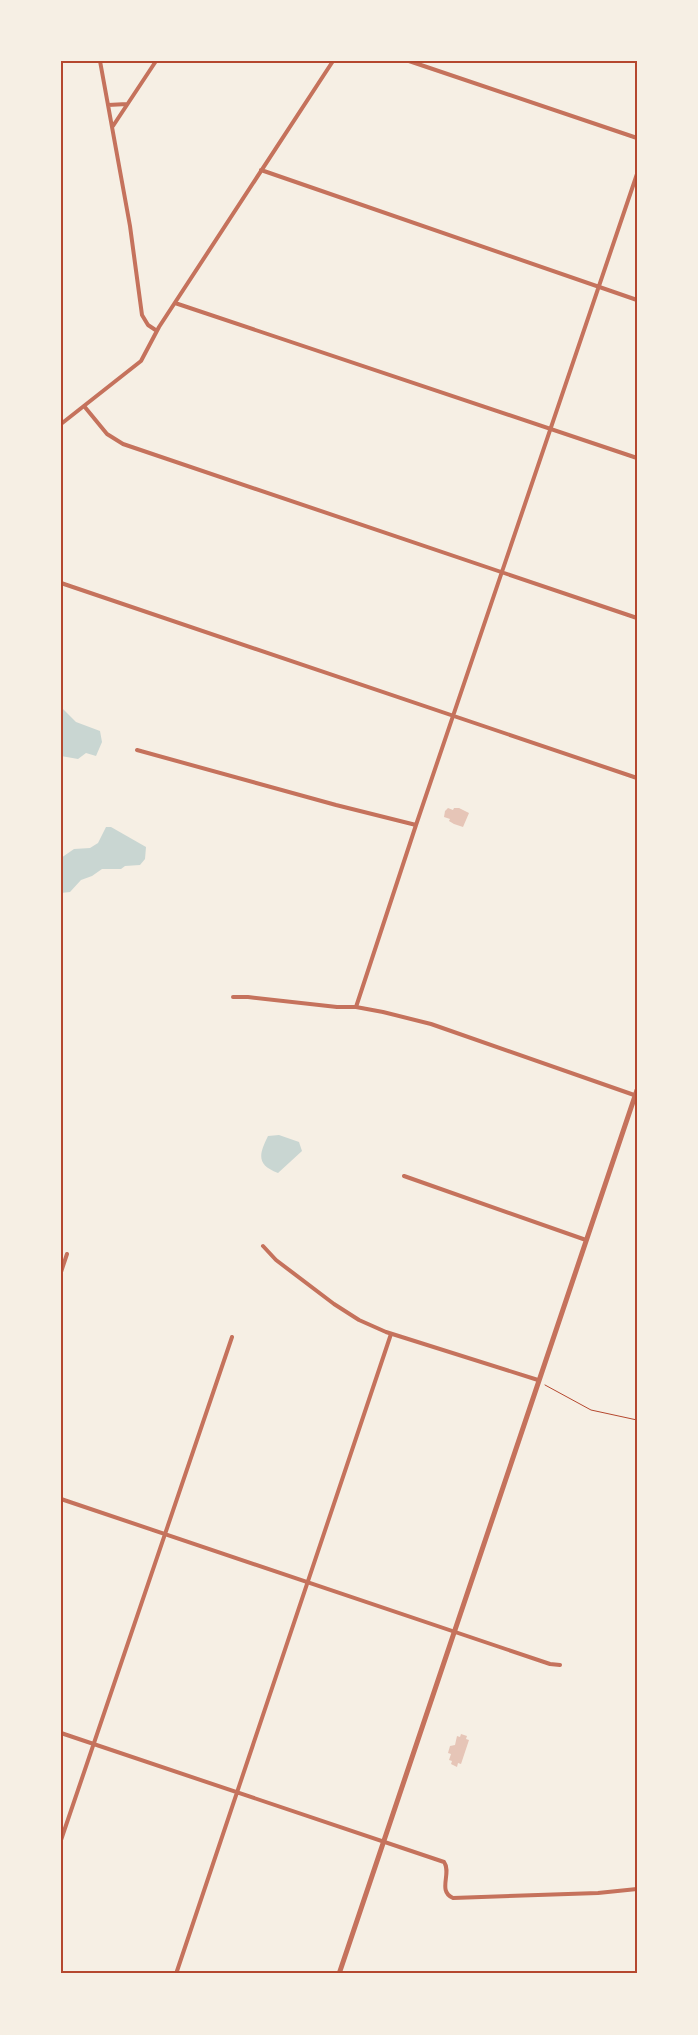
<svg xmlns="http://www.w3.org/2000/svg" width="698" height="2035" viewBox="0 0 698 2035" font-family="Lato,sans-serif">
<style>
.water{fill:#c9d6d2}
.building{fill:#e6c5b7}
.lines{fill:none;stroke-linecap:round;stroke-linejoin:round}
.path{stroke:#b5482f;stroke-width:1}
.minor{stroke:#c5725c;stroke-width:4}
.tertiary{stroke:#c5725c;stroke-width:5}
.neatline{fill:none;stroke:#b5482f;stroke-width:2}
</style>
<rect width="100%" height="100%" fill="#f6efe4"/>
<path class="water" d="M61,707L76,722L100,731L102,742L96,756L86,753L78,759L61,756Z
M106,827H111L146,847L145,859L140,865L125,866L121,869H102L92,876L81,880L70,892L61,893V858L74,849L90,848L98,843Z
M279,1135L299,1142L302,1151L278,1173C256,1165 259,1154 268,1136Z"/>
<path class="building" d="M448,808L453,810L454,808H459L469,813L463,827L454,824L449,821L450,819L444,817L445,811Z
M461,1734L467,1736L466,1739L469,1740L461,1764L458,1763L457,1767L451,1764L452,1761L449,1760L451,1754L448,1753L450,1746L455,1745L457,1736L460,1737Z"/>
<g class="lines">
<path class="path" d="M545,1385L591,1410L637,1420"/>
<path class="minor" d="M100,61L130,226L142,315L148,325L157,331
M409,61L637,138
M108,105L127,104
M113,126L156,61
M261,170L637,300
M175,303L637,458
M84,406L107,434L123,444L637,618
M61,424L141,361L159,327L333,61
M61,583L637,778
M137,750L336,805L416,825
M233,997H248L337,1007H356L383,1012L431,1024L637,1096
M356,1007L416,825L637,174
M404,1176L586,1240
M263,1246L276,1260L334,1304L359,1320L386,1332L538,1380
M61,1272L67,1254
M61,1499L550,1664L560,1665
M61,1733L444,1862C452,1873 437,1891 453,1898L598,1893L637,1889
M61,1840L232,1337
M176,1974L391,1334"/>
<path class="tertiary" d="M339,1974L637,1090"/>
</g>
<rect width="698" height="2035" fill="none" stroke="#f6efe4" stroke-width="125"/>
<rect x="62" y="62" width="574" height="1910" class="neatline"/>
</svg>
